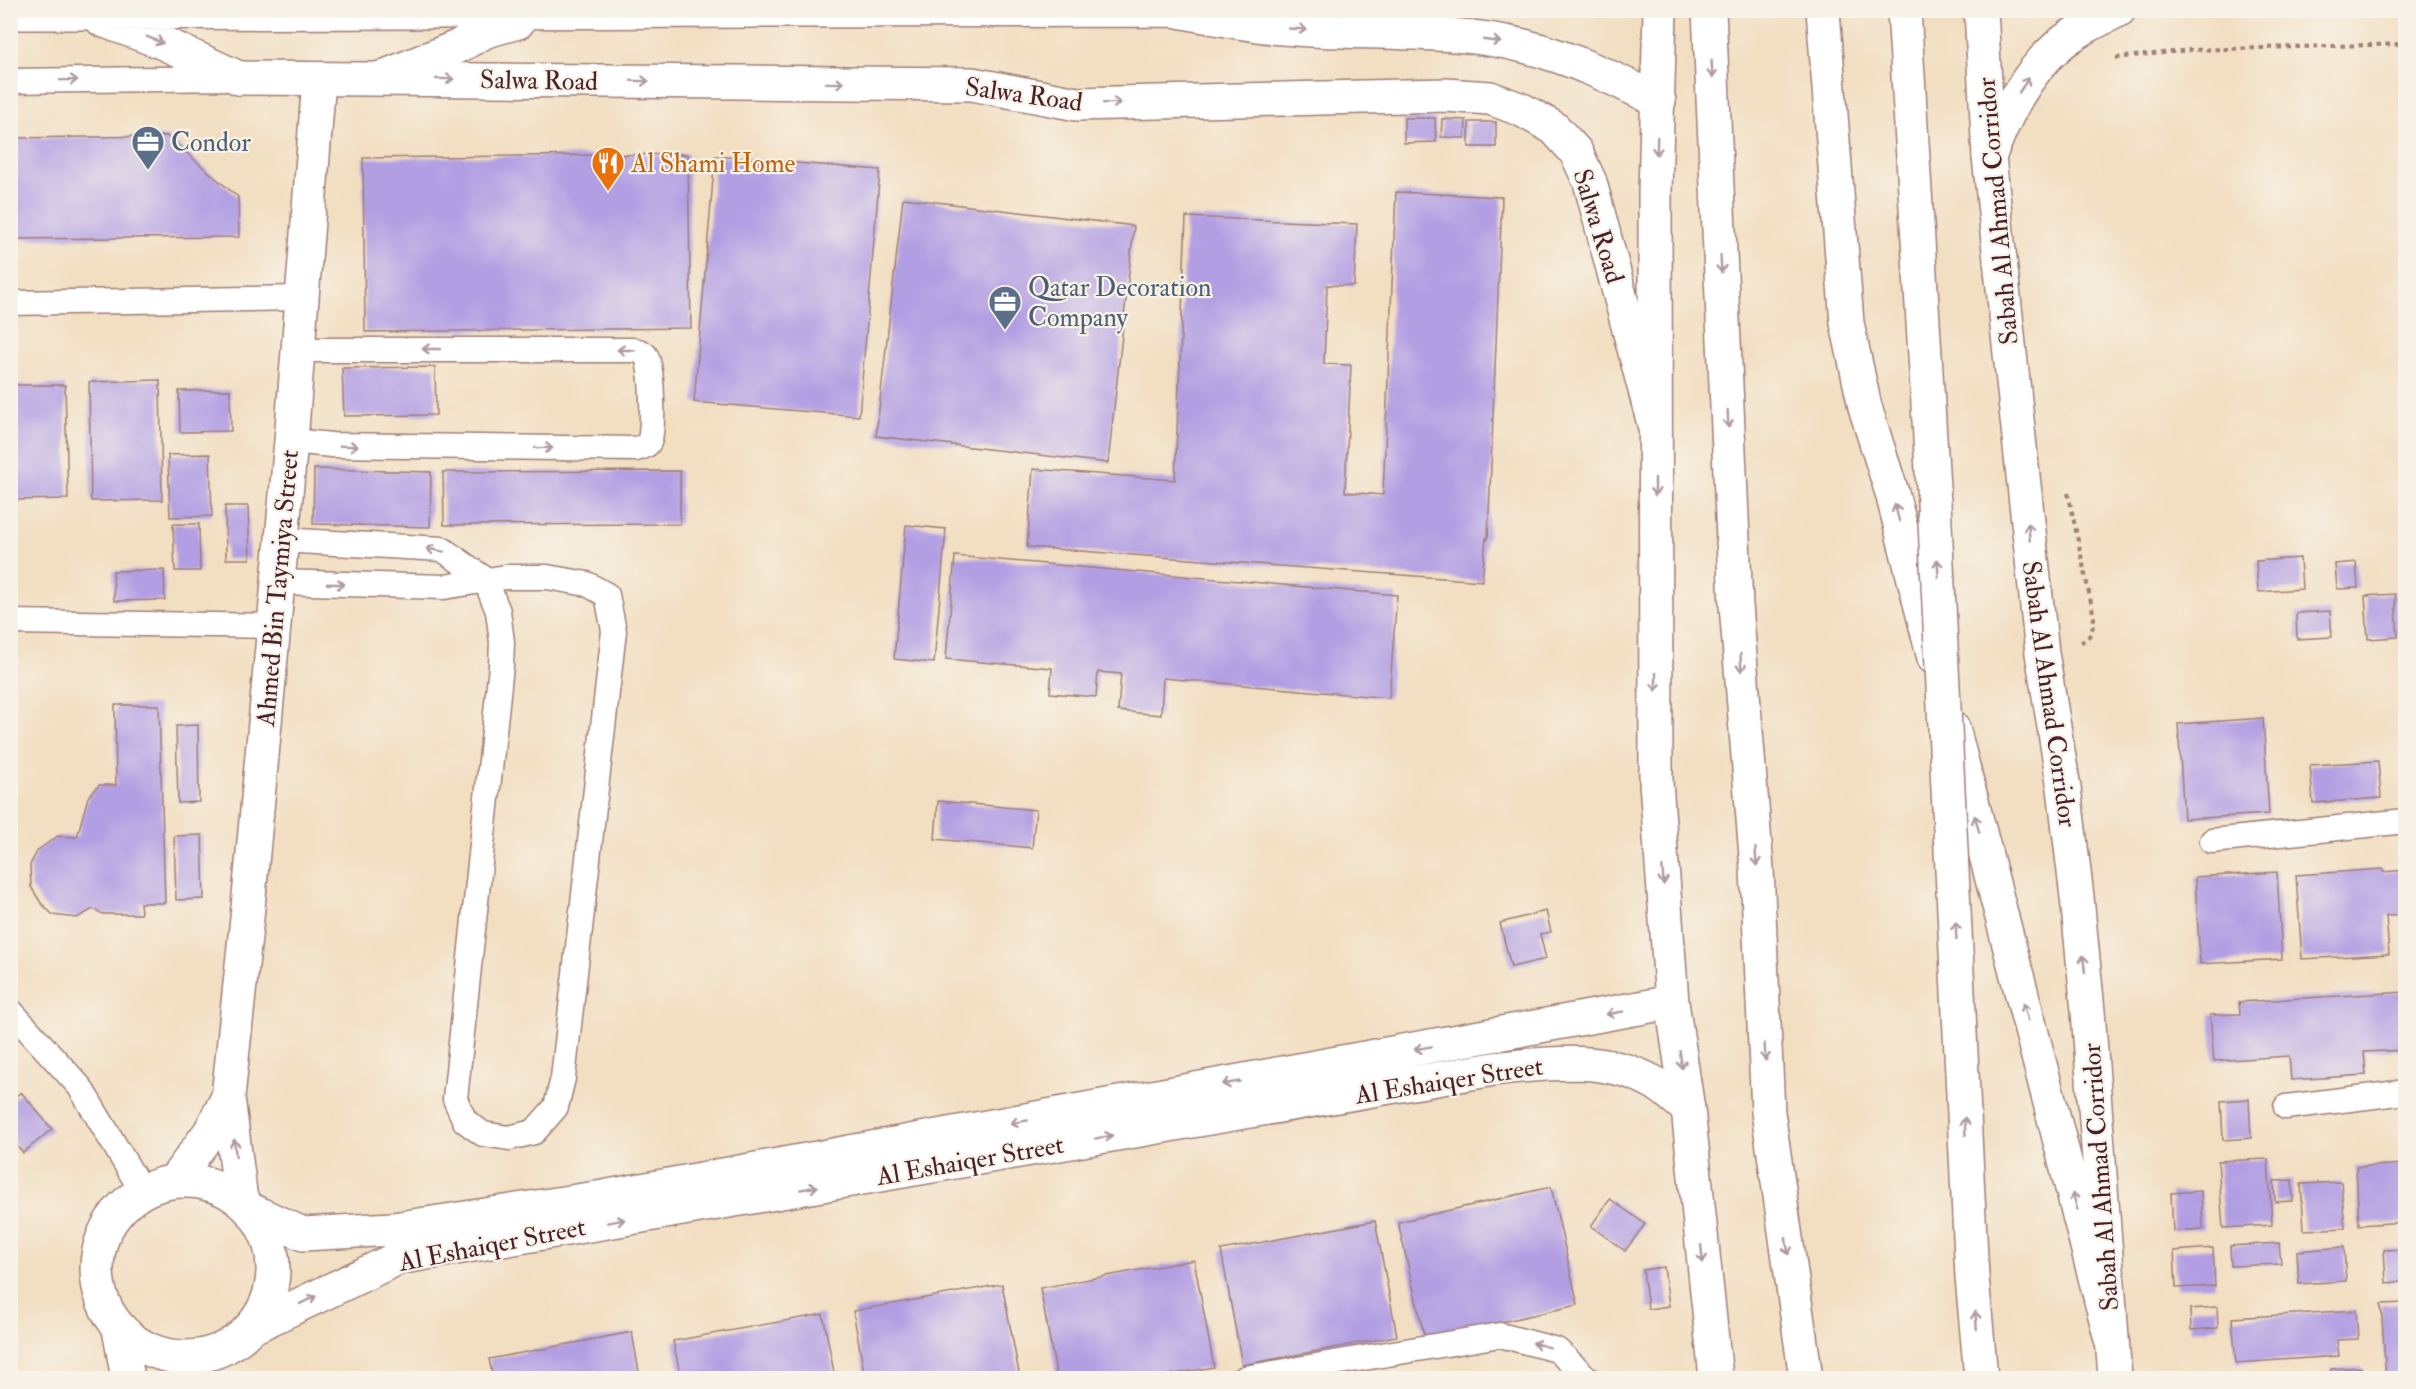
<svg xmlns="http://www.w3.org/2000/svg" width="2416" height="1389" viewBox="0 0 2416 1389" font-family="'IM FELL Double Pica',serif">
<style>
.building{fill:#b29fe3}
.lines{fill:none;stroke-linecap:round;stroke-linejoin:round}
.service-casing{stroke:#9e7e76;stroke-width:27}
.minor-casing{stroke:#9e7e76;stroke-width:36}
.tertiary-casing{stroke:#9e7e76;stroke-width:36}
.secondary-casing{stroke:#9e7e76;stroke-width:36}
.trunk-casing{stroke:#9e7e76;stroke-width:36}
.path{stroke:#9e7e76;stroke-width:4;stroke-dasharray:4.5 4.5;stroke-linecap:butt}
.service{stroke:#fff;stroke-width:24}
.minor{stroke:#fff;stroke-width:33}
.tertiary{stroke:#fff;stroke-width:33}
.secondary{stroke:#fff;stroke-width:33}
.trunk{stroke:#fff;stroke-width:33}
.trunk-bridge-casing{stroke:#9e7e76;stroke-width:36;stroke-linecap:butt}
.trunk-bridge{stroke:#fff;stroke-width:33}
.oneway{stroke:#ae9aa0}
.labels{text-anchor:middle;stroke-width:4.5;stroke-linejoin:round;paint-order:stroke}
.street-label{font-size:26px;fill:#4a1f2b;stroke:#f7f3e8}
.service-label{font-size:26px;fill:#4e5e75;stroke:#f7f3e8;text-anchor:start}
.food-label{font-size:26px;fill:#c56008;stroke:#f7f3e8;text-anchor:start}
</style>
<rect width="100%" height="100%" fill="#f7f3e8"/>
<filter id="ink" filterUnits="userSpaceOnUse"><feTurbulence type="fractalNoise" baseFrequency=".0167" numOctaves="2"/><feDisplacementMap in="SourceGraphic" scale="12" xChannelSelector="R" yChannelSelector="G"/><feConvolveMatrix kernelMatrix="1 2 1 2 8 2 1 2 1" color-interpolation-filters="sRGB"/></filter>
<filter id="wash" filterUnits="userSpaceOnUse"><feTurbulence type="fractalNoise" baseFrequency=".008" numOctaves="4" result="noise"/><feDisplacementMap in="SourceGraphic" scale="24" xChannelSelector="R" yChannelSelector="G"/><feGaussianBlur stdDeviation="1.35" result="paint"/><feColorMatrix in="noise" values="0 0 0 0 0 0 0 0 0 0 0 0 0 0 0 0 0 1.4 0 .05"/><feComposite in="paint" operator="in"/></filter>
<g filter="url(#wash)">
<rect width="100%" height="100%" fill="#f2dec1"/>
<g id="blocks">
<path class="building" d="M1404,118H1435L1436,142L1404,143Z
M1442,119L1466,120L1465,138L1441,137Z
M1469,122H1496V147H1469Z
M167,136L238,197L239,237L10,239V138Z
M688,154L691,328L365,332L363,158Z
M715,156L880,170L859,416L694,402Z
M1396,192L1502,197L1488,539L1486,538L1482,581L1027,547L1033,469L1175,480L1186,217L1357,224L1354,286L1327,285L1324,364L1351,365L1345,492L1383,495Z
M903,198L1134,226L1108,463L876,436Z
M435,367L436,415L344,416L342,368Z
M160,380L162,500L91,501L89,382Z
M10,385H65L68,499L10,500Z
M230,390L231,431L180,432L179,391Z
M210,454L212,516L170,517L168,455Z
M314,469L431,472L430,527L313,524Z
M680,471V524L444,525L443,472Z
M225,506H248L250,559H226Z
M173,524H199L200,571H175Z
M906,525L946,529L934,663L894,659Z
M955,556L1397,595L1389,698L1163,678L1161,715L1118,711L1121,674L1098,672L1096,697L1050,693L1052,668L946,659Z
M2300,558L2302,589L2258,592L2256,561Z
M2356,562L2358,588L2337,589L2335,564Z
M164,570L165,600L114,601L113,571Z
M2395,594L2398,637L2368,639L2365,596Z
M2330,611L2332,637L2297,639L2296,613Z
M115,705H159L165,903H140L141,914H103L93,909L77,918L53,915L41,903L31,887L30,865L38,850L58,836L77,837L88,797L99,785H116Z
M2263,718L2269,814L2184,819L2178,724Z
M198,725L199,802L178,803L176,726Z
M2378,761L2381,798L2313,803L2310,765Z
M938,801L1036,810L1032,848L935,839Z
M202,835L204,899L176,900L174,836Z
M2383,869V872L2406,870V915L2386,916L2389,954L2302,959L2296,875Z
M2277,872L2282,959L2200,964L2195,877Z
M1546,911L1551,932L1540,934L1546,959L1511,967L1500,923Z
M2406,992V1050L2364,1052L2366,1075L2291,1080L2289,1056L2214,1061L2210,1015L2240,1014L2239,1002Z
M21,1092L52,1129L23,1153L10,1138V1101Z
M2249,1099L2251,1138L2223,1140L2221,1101Z
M2268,1159L2272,1225L2223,1228L2218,1161Z
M2406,1164V1222L2359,1225L2356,1167Z
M2292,1180L2293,1201L2275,1202L2274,1181Z
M2341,1182L2345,1228L2304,1230L2301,1184Z
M1551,1187L1578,1305L1425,1339L1398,1222Z
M2201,1191L2203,1229L2173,1231L2171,1193Z
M1610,1199L1645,1224L1625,1251L1591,1226Z
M1375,1221L1397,1336L1242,1365L1221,1250Z
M2279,1243L2281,1264L2231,1266L2230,1246Z
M2344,1247L2346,1281L2299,1284L2297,1251Z
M2213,1248L2215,1286L2176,1288L2174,1251Z
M2406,1249V1281L2386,1283L2384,1250Z
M1194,1260L1214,1367L1152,1378H1057L1040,1288Z
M1664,1267L1669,1306L1648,1309L1643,1270Z
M1002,1284L1020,1378H865L853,1311Z
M2406,1303V1378H2386L2381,1304Z
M2217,1307L2218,1328L2191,1330L2190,1309Z
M2356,1310L2358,1339L2337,1340L2339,1356L2236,1363L2232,1318Z
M823,1314L835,1378H681L673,1341Z
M632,1332L640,1378H493L489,1359Z
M2362,1367L2363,1378H2331V1369Z"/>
</g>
</g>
<g filter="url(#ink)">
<use href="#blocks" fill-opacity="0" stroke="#9e7e76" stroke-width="1.5"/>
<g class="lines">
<g class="service-casing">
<path id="service" d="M10,81L233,78
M10,303L302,298
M291,441L332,445L636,449C642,447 646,447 649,442C654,432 653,366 646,356C643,351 638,351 634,350H298
M278,582L444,587L506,577H547L587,584L607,595L614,631L563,1078L556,1107L534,1132L509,1138L483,1134L465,1121L455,1099L501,666L502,642L498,611L485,579L442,549L280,540
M10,622L273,626
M2212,841L2406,821
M10,1010L80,1087L142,1191
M2286,1107L2406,1092
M1245,1378L1500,1335L1557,1350L1587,1378"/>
</g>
<g class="minor-casing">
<path id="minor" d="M175,1180L210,1132L228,1097
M241,1200L228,1097L247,918L291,441L319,79"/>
</g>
<g class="tertiary-casing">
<path id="tertiary" d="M1660,10L1655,192L1656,782L1672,1002L1688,1109L1716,1378
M1981,10L1989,157L2042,653L2064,788L2077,897L2088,1011L2115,1378
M239,78L972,84L1077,104L1445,95L1490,98L1522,110L1554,128L1576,152L1590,182L1655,428
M97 1269a88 88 0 1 1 176 0a88 88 0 1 1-176 0Z
M253,1211L303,1234L393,1229L603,1197L1672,1002
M255,1326L398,1258L1500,1068C1550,1063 1605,1056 1651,1081C1664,1087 1676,1100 1688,1109
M119,1329L128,1378"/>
</g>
<g class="secondary-casing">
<path id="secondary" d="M1823,10L1847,323L1865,407L1892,493L1934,658
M1178,11C1212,17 1247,25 1282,28C1360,35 1448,27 1524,46C1572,58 1615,79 1659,101
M10,13L1194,10
M102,20L161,42L239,78
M381,78L457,47L486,31L518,22
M1989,157C2006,115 2024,75 2059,45C2077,30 2099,20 2119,10
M1953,728L2111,1339"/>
</g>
<g class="trunk-casing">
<path id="trunk" d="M1709,10L1736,605L1757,869L1768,1112L1806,1378"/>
</g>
<path class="path" d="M2116,58L2190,50L2406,44
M2068,493L2094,617C2093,627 2092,638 2081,642"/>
<use href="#service" class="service"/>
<use href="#minor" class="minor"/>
<use href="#tertiary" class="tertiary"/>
<use href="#secondary" class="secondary"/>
<use href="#trunk" class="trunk"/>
<g class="trunk-bridge-casing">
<path id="trunk-bridge" d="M1904,10L1934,503L1972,1277L1981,1378"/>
</g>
<use href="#trunk-bridge" class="trunk-bridge"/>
</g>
<defs><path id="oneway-shaft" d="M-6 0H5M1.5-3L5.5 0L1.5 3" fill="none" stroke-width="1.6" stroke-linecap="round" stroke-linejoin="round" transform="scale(1.5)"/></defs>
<g class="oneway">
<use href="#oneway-shaft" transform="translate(1298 29) rotate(3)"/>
<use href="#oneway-shaft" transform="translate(155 40) rotate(22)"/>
<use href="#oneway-shaft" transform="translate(1492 41) rotate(8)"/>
<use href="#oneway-shaft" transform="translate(1712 69) rotate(87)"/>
<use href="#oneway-shaft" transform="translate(445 79) rotate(1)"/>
<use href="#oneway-shaft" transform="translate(69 80) rotate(-1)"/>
<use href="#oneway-shaft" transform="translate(640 81) rotate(1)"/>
<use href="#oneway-shaft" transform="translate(835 83) rotate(1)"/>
<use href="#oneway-shaft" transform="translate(2024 85) rotate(-56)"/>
<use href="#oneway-shaft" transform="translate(1112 103) rotate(-1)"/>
<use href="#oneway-shaft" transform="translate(1657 146) rotate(92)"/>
<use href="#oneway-shaft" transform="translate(1721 264) rotate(87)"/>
<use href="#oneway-shaft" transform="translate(431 349) rotate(-180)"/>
<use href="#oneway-shaft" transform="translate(626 350) rotate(-178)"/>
<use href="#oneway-shaft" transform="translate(1728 419) rotate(88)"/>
<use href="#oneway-shaft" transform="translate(349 446) rotate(1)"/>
<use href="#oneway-shaft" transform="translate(544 448) rotate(1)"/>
<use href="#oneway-shaft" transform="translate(1655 487) rotate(90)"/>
<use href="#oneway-shaft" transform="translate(1897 513) rotate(-105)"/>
<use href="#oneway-shaft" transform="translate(2029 532) rotate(-96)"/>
<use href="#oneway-shaft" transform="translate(435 550) rotate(-170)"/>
<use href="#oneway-shaft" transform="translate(1938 568) rotate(-93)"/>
<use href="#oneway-shaft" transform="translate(336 584) rotate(2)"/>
<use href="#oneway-shaft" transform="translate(1741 663) rotate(86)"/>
<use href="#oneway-shaft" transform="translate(1656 682) rotate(90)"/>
<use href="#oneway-shaft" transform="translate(1977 824) rotate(-105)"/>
<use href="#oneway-shaft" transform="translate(1756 857) rotate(86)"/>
<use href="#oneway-shaft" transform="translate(1663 876) rotate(86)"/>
<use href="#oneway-shaft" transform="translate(1956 931) rotate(-93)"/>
<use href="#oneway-shaft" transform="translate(2084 964) rotate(-96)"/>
<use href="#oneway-shaft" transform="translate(2026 1012) rotate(-105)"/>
<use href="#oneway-shaft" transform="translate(1615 1013) rotate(170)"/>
<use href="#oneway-shaft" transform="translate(1423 1048) rotate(170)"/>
<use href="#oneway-shaft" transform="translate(1765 1052) rotate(87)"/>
<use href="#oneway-shaft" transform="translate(1681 1060) rotate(82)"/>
<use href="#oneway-shaft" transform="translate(1231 1083) rotate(170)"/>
<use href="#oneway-shaft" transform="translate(1019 1122) rotate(170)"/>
<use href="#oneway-shaft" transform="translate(1965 1126) rotate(-93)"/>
<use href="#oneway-shaft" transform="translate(1104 1137) rotate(-10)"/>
<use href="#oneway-shaft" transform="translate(235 1148) rotate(-95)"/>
<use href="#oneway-shaft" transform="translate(809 1188) rotate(-10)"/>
<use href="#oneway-shaft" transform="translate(2075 1201) rotate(-105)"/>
<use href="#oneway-shaft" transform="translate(616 1221) rotate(-10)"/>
<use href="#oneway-shaft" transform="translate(1787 1246) rotate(82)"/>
<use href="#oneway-shaft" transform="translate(1702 1254) rotate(84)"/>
<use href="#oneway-shaft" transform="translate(308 1300) rotate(-26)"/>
<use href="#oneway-shaft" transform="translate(1976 1320) rotate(-95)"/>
<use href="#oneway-shaft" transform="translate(1541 1345) rotate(-165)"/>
</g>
</g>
<defs>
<g id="office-pin" transform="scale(1.725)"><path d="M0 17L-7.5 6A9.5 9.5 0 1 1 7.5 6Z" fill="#5c6f8a" stroke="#f7f3e8"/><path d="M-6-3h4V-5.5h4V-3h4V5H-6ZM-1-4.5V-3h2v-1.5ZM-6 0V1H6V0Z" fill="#fff"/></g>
<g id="restaurant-pin" transform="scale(1.725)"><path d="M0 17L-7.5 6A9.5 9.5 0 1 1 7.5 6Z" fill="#e8710a" stroke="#f7f3e8"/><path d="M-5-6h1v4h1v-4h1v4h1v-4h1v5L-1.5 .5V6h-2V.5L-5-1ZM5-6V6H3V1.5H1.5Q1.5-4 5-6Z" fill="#fff"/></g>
</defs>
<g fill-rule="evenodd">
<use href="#office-pin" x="148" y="142"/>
<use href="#restaurant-pin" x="608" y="163"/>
<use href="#office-pin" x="1005" y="302"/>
</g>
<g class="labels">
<g class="street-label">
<text transform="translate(539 80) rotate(1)" y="9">Salwa Road</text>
<text transform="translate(1024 94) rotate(8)" y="9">Salwa Road</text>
<text transform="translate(1997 211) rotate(-95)" y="9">Sabah Al Ahmad Corridor</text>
<text transform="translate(1599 226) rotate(73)" y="9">Salwa Road</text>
<text transform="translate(277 588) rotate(-85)" y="9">Ahmed Bin Taymiya Street</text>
<text transform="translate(2050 694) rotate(82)" y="9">Sabah Al Ahmad Corridor</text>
<text transform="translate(1449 1080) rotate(-9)" y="9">Al Eshaiqer Street</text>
<text transform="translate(970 1160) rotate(-10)" y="9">Al Eshaiqer Street</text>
<text transform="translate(2100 1177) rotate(-94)" y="9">Sabah Al Ahmad Corridor</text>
<text transform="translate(492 1244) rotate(-11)" y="9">Al Eshaiqer Street</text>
</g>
<g class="service-label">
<text x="171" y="151">Condor</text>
<text x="1028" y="296">Qatar Decoration<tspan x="1028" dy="30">Company</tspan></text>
</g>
<g class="food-label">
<text x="631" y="172">Al Shami Home</text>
</g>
</g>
<rect width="2416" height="1389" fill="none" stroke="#f7f3e8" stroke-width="36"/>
</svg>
